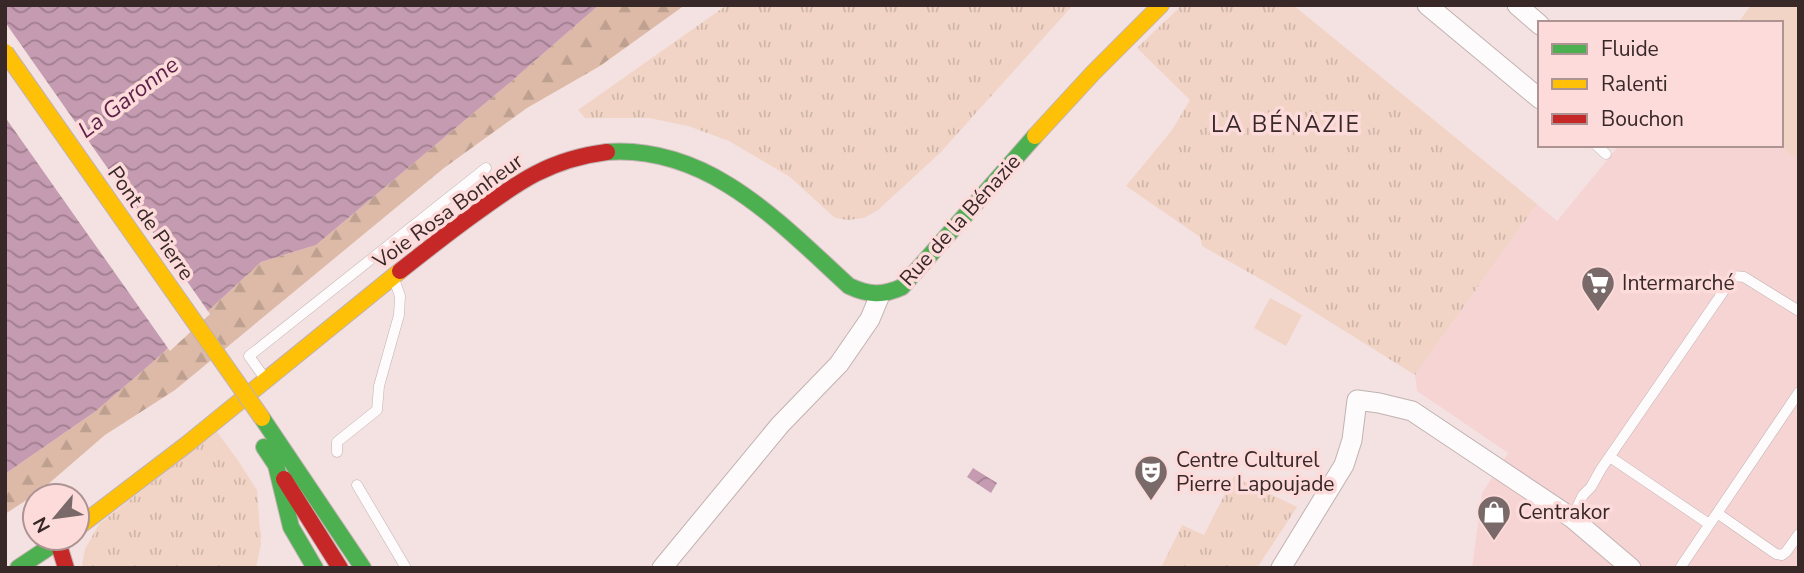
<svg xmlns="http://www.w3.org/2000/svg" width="1804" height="573" viewBox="0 0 1804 573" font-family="'Nunito Sans',sans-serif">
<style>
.built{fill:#f7d4d4}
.grass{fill:url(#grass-tufts)}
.forest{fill:url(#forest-firs)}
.garden{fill:#f1d4c5}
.water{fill:url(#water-waves)}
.pier{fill:#f4e2e2}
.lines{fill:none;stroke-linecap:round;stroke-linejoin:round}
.lane-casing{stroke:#c1b2b1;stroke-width:11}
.street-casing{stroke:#c1b2b1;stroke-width:21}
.fast-casing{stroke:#c1b2b1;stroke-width:18}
.slow-casing{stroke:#c1b2b1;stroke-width:18}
.jam-casing{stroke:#c1b2b1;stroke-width:18}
.lane{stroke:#fdfbfb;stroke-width:10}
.street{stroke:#fdfbfb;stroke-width:19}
.fast{stroke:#4caf50;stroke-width:16}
.slow{stroke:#ffc107;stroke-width:16}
.jam{stroke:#c62828;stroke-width:16}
.slow-bridge-casing{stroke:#c1b2b1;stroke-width:18;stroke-linecap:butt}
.slow-bridge{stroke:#ffc107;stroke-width:16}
.labels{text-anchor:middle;stroke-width:7;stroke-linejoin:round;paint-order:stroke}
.street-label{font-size:21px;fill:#382828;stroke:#fcdbda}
.poi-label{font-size:21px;fill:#382828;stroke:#fcdbda;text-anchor:start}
.water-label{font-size:23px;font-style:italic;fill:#5d1f48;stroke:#fcdbda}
.neighbourhood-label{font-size:23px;letter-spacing:2px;fill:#382828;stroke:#fcdbda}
</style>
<defs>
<pattern id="grass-tufts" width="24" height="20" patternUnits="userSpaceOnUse" patternTransform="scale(1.75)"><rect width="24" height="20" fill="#f1d4c5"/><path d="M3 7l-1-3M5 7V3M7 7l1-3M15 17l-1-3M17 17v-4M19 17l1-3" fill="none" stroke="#cfb6a9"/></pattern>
<pattern id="forest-firs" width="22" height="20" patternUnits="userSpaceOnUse" patternTransform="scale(1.75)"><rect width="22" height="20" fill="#ddbaa7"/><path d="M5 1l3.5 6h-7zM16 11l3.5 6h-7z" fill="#bea090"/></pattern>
<pattern id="water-waves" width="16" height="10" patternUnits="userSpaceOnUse" patternTransform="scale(1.75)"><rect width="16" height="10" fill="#c49bb0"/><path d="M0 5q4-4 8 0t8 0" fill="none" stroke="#a07e8f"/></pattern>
</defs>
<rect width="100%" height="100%" fill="#f4e2e2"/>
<path class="built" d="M1612,145H1780L1799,163V568H1472L1482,493L1508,453L1417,391L1415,375L1537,204L1557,221L1616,149Z"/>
<path class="grass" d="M727,5H1073L940,153L878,210L864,218L848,220L835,218L790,177L729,141L688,126L649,118H585L578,110Z
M1182,5H1293L1537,204L1415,375L1271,285L1202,246L1200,237L1126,186L1172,130L1190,100L1137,48Z
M217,432L237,459L257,490L261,544L256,568H83L82,565L85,549L99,524Z
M1234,476L1297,507L1257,568H1161L1182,525L1204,535Z"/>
<path class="forest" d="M599,5H685L600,66L527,108L444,168L175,390L105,435L39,492L5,514V474L96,411L154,361L261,262L316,245L507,85Z"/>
<path class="garden" d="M1751,5H1799V163L1780,145H1781V23H1738Z
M1270,298L1302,315L1286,346L1254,328Z"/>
<path class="water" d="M5,5H599L507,85L316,245L261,262L154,361L96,411L5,474Z
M973,468L997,483L991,493L967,477Z"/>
<path class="pier" d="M5,22L210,314L170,351L5,117Z"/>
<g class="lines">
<g class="lane-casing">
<path id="lane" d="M1596,145L1606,154
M266,380L249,356L486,168
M337,452V442L377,410L379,386L399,315L400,296L394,279
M1610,457L1709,524
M357,485L406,568
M1717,513L1776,554L1782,555L1786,552L1799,534
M1572,518L1583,495L1591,487L1601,469L1734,276L1744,277L1799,311
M1680,568L1799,392"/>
</g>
<g class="street-casing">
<path id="street" d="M1427,5L1540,99
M1517,5L1540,25
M662,568L780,425L839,364L870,319L880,295
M1281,568L1344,465L1352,440L1357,400L1379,403L1412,411L1572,518L1631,568"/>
</g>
<g class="fast-casing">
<path id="fast" d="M607,152C709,145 780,223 849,286C868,295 883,296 902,287L1035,136
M262,418L363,568
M264,447L276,465L291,527L315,568
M18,568L63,538"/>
</g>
<g class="slow-casing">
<path id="slow" d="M1035,136L1093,73L1161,5
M77,528L186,445L400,271"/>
</g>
<g class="jam-casing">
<path id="jam" d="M400,271C424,252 448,233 473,215C518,182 550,159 607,152
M284,479L340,568
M58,542L66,568"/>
</g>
<use href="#lane" class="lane"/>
<use href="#street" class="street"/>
<use href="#fast" class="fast"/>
<use href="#slow" class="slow"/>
<use href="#jam" class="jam"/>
<g class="slow-bridge-casing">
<path id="slow-bridge" d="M5,52L262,418"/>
</g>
<use href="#slow-bridge" class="slow-bridge"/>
</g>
<defs>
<g id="supermarket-pin" transform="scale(1.75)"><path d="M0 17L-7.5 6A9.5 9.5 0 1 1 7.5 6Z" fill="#7a6969" stroke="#fcdbda"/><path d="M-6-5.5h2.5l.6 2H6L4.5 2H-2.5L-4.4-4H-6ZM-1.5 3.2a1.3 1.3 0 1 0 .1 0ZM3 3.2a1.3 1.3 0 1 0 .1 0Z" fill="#fff"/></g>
<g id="theatre-pin" transform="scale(1.75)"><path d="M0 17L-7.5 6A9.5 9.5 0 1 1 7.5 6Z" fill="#7a6969" stroke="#fcdbda"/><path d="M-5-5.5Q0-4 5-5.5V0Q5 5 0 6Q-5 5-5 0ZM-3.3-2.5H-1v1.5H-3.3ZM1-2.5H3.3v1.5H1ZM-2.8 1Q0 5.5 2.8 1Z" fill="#fff"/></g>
<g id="shop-pin" transform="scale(1.75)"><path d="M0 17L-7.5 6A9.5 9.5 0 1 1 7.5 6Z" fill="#7a6969" stroke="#fcdbda"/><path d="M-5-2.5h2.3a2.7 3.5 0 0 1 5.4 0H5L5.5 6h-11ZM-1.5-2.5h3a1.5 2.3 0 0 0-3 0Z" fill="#fff"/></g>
</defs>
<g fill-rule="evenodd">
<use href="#supermarket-pin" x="1598" y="283"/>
<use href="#theatre-pin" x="1151" y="472"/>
<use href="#shop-pin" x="1494" y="512"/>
</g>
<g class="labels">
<g class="street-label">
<text transform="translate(448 211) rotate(-36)" y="7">Voie Rosa Bonheur</text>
<text transform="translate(960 220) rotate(-48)" y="7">Rue de la Bénazie</text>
<text transform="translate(151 223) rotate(55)" y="7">Pont de Pierre</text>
</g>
<g class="poi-label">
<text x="1622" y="290">Intermarché</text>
<text x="1176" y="467">Centre Culturel<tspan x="1176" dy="24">Pierre Lapoujade</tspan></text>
<text x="1518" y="519">Centrakor</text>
</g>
<g class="water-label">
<text transform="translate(128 97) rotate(-37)" y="8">La Garonne</text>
</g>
<g class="neighbourhood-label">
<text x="1286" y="132">LA BÉNAZIE</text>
</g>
</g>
<rect width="1804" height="573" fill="none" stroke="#382828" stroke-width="14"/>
<rect x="1538" y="21" width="245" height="126" fill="#fcdbda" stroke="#ae9393" stroke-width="2"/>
<rect x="1552" y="44" width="35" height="10" fill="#4caf50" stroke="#ae9393" stroke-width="2"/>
<text x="1601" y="56" font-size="21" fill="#382828">Fluide</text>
<rect x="1552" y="79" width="35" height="10" fill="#ffc107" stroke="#ae9393" stroke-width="2"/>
<text x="1601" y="91" font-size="21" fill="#382828">Ralenti</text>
<rect x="1552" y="114" width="35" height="10" fill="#c62828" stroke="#ae9393" stroke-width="2"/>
<text x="1601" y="126" font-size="21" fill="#382828">Bouchon</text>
<g transform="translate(56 517) rotate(241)"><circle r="33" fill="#fcdbda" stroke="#ae9393" stroke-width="2"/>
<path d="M0-5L12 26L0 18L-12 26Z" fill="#7a6969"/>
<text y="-10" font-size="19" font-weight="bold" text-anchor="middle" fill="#382828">N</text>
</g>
</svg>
